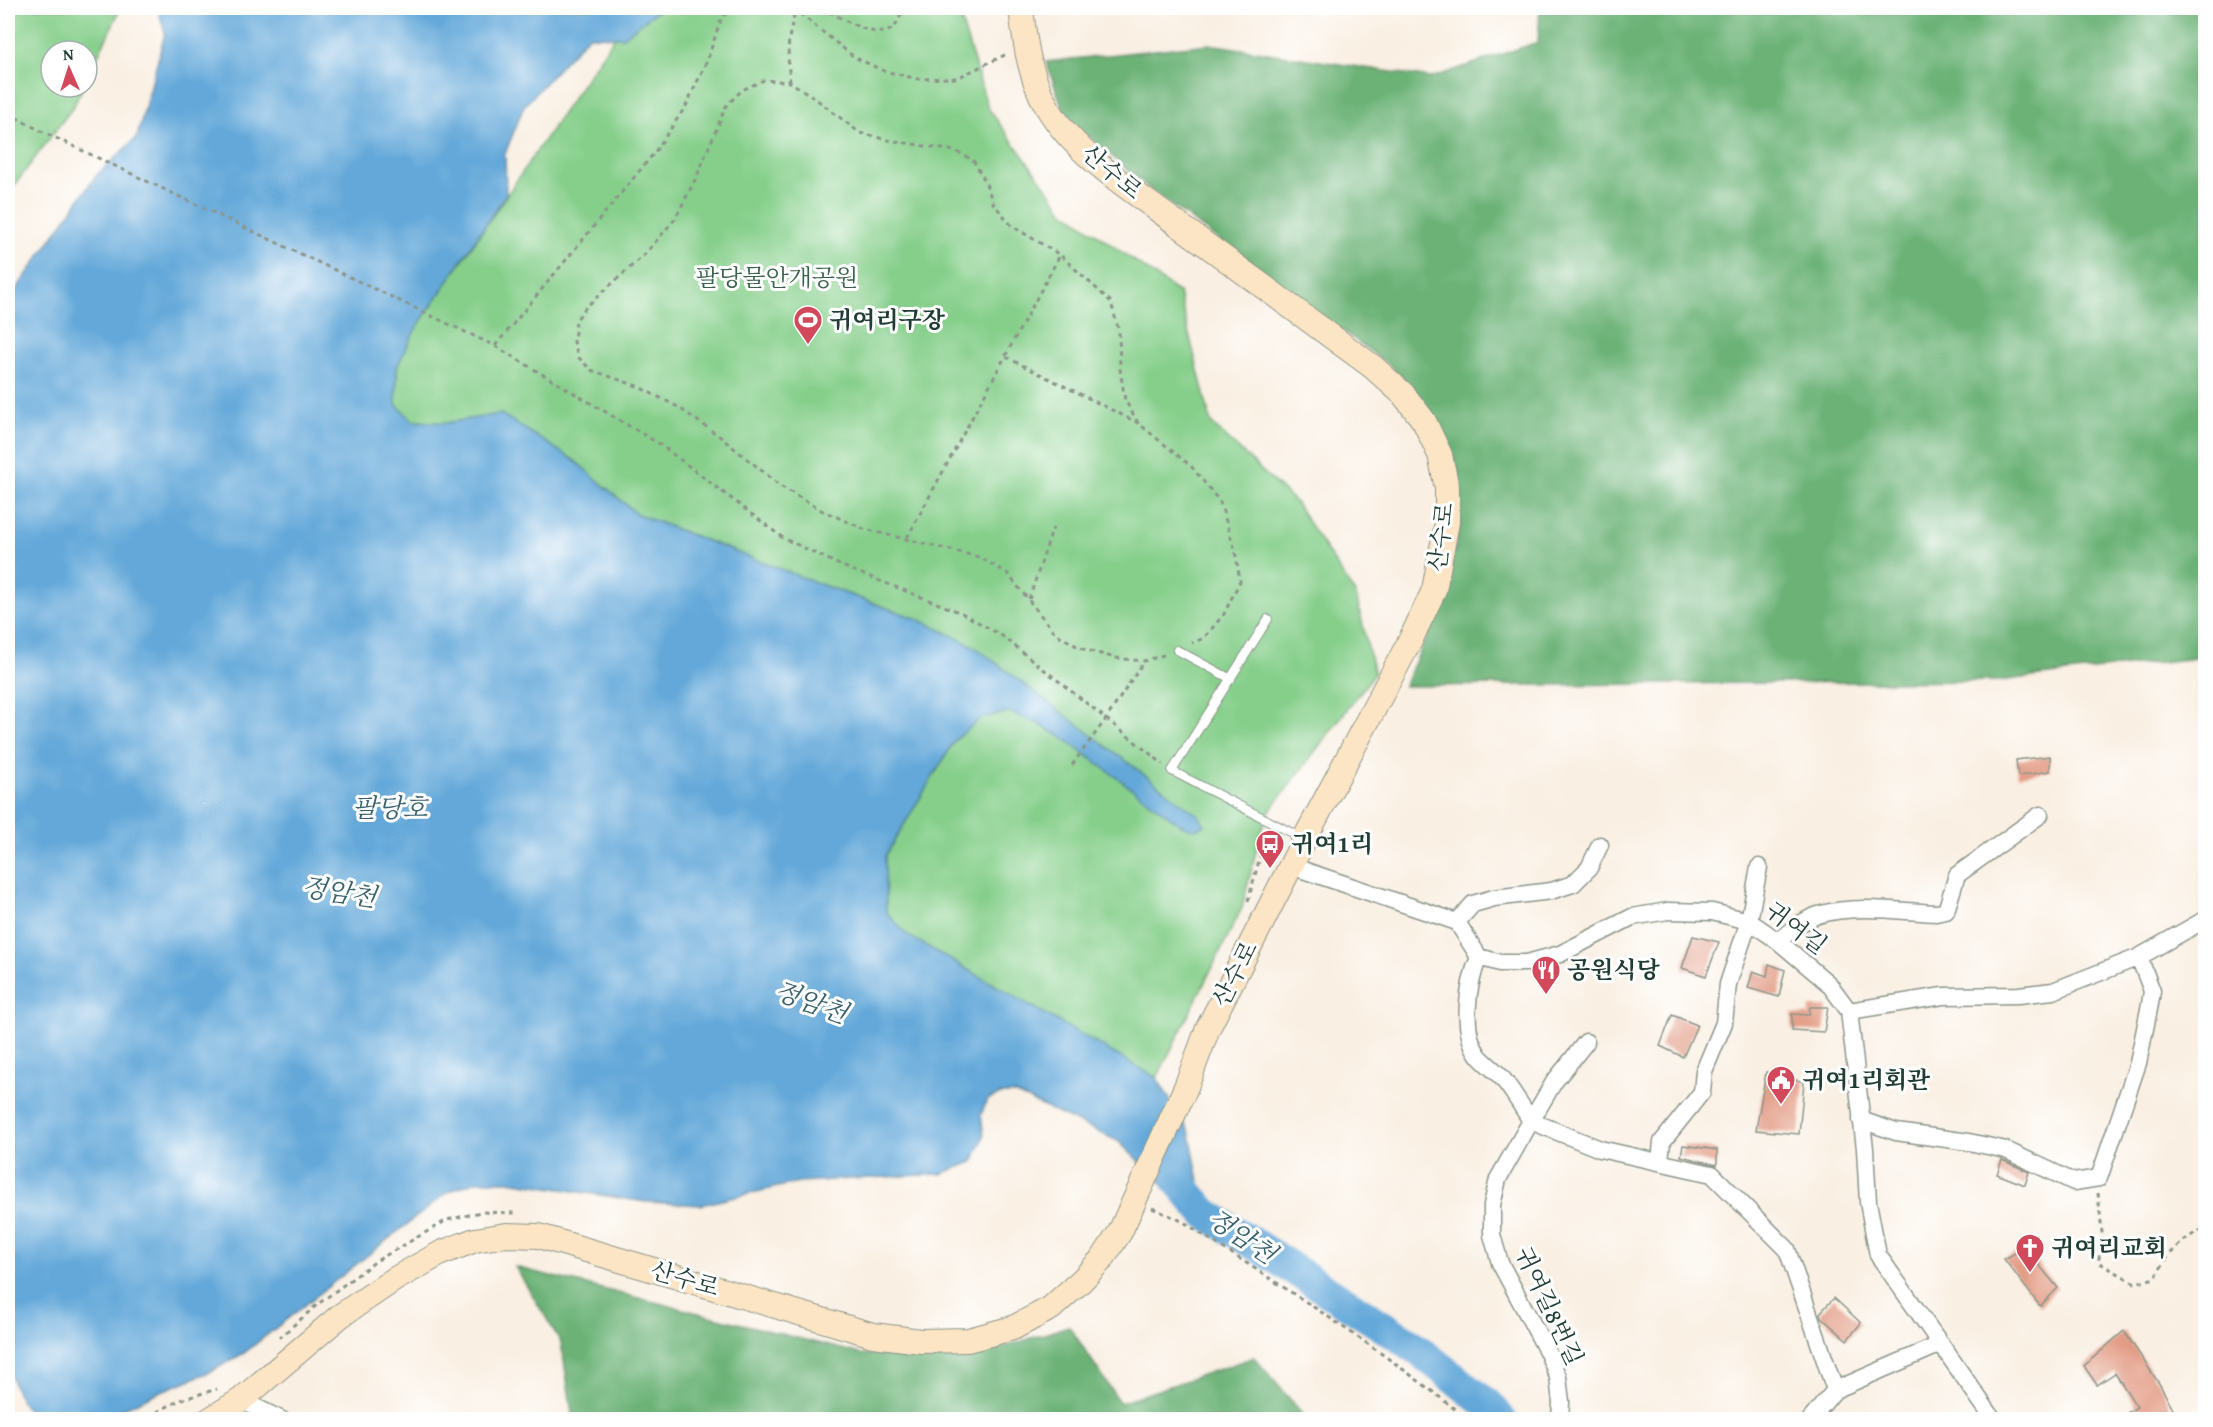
<svg xmlns="http://www.w3.org/2000/svg" width="2213" height="1427" viewBox="0 0 2213 1427" font-family="'Gentium Book Plus','Noto Serif KR',serif">
<style>
.green{fill:#86cf8b;stroke:#528660;stroke-width:1.5}
.forest{fill:#6cb277;stroke:#467856;stroke-width:1.5}
.water{fill:#63a8d9;stroke:#417286;stroke-width:1.5}
.lines{fill:none;stroke-linecap:round;stroke-linejoin:round}
.river{stroke:#63a8d9;stroke-width:32}
.building{fill:#e39c85}
.service-casing{stroke:#8c968b;stroke-width:10}
.minor-casing{stroke:#8c968b;stroke-width:19}
.secondary-casing{stroke:#8c968b;stroke-width:26}
.path{stroke:#8c968b;stroke-width:3;stroke-dasharray:4.5 4.5;stroke-linecap:butt}
.service{stroke:#fff;stroke-width:8}
.minor{stroke:#fff;stroke-width:16}
.secondary{stroke:#fce5c4;stroke-width:24}
.labels{text-anchor:middle;stroke-width:6;stroke-linejoin:round;paint-order:stroke}
.street-label{font-size:24px;fill:#1f3d34;stroke:#fff}
.park-label{font-size:24px;fill:#39624a;stroke:#fff}
.poi-label{font-size:24px;font-weight:bold;fill:#1f3d34;stroke:#fff;text-anchor:start}
.water-label{font-size:26px;font-style:italic;fill:#37626e;stroke:#fff}
</style>
<rect width="100%" height="100%" fill="#fff"/>
<filter id="ink" filterUnits="userSpaceOnUse"><feTurbulence type="fractalNoise" baseFrequency=".0167" numOctaves="2"/><feDisplacementMap in="SourceGraphic" scale="12" xChannelSelector="R" yChannelSelector="G"/><feConvolveMatrix kernelMatrix="1 2 1 2 8 2 1 2 1" color-interpolation-filters="sRGB"/></filter>
<filter id="wash" filterUnits="userSpaceOnUse"><feTurbulence type="fractalNoise" baseFrequency=".008" numOctaves="4" result="noise"/><feDisplacementMap in="SourceGraphic" scale="24" xChannelSelector="R" yChannelSelector="G"/><feGaussianBlur stdDeviation="1.35" result="paint"/><feColorMatrix in="noise" values="0 0 0 0 0 0 0 0 0 0 0 0 0 0 0 0 0 1.4 0 .05"/><feComposite in="paint" operator="in"/></filter>
<g filter="url(#wash)">
<rect width="100%" height="100%" fill="#f9efe2"/>
<path class="green" d="M8,8H121L87,78V51H51V87H83L73,107L8,194Z
M634,8H964L962,23L988,108L1063,210L1179,293L1211,423L1295,502L1356,595L1374,674L1269,812L1260,835L1242,908L1157,1078L907,935L886,912L885,856L955,740L981,718L975,647L918,619L814,582L637,514L574,460L501,414L446,423L413,421L396,404L397,367L415,330Z"/>
<path class="forest" d="M1540,8H2205V657L1997,681L1404,686L1446,595L1458,530L1457,469L1436,419L1393,368L1152,191L1066,117L1046,62L1209,44L1431,78L1538,42Z
M515,1267L861,1354L965,1359L1069,1326L1120,1403L1254,1357L1307,1419H573L561,1342Z"/>
<path class="water" d="M158,8H661L623,37L588,36L524,106L505,154L506,194L415,330L397,367L396,404L413,421L446,423L501,414L574,460L637,514L814,582L918,619L975,647L1199,816L1205,825C1195,831 1190,829 1180,824L1062,737L1036,723L1009,712L981,718L955,740L885,856L886,912L907,935L1157,1078L1190,1133L1205,1213L1169,1190L1118,1141L1016,1094H1001L987,1100L981,1115L984,1136L973,1162L941,1174L799,1182L701,1205L646,1202L508,1181H476L448,1192L244,1353L212,1371L159,1392L101,1419H36C19,1403 10,1380 8,1357V301L95,177L137,137L165,33Z"/>
<g class="lines">
<path class="river" d="M1178,1181L1205,1213L1409,1343L1491,1407L1501,1420"/>
</g>
<g id="blocks">
<path class="building" d="M2050,756V771L2018,776L2016,760Z
M1693,936L1719,942L1706,976L1682,968Z
M1769,964L1785,970L1779,997L1748,988L1753,971L1767,976Z
M1810,1007H1828L1824,1032L1792,1030V1014L1809,1015Z
M1672,1015L1697,1025L1683,1057L1660,1046Z
M1766,1072L1804,1082L1799,1134L1756,1130Z
M1683,1145L1717,1150V1165L1681,1156Z
M2002,1160L2029,1172L2025,1185L1997,1174Z
M2025,1248L2058,1288L2040,1306L2004,1259Z
M1834,1298L1861,1323L1847,1340L1821,1317L1820,1313Z
M2124,1331L2160,1385L2178,1419H2117L2137,1407L2115,1373L2097,1385L2084,1366Z"/>
</g>
</g>
<g filter="url(#ink)">
<use href="#blocks" fill-opacity="0" stroke="#8c968b" stroke-width="1.5"/>
<g class="lines">
<g class="service-casing">
<path id="service" d="M1268,619L1172,771L1304,839
M1177,650L1231,679"/>
</g>
<g class="minor-casing">
<path id="minor" d="M1291,866L1457,922L1479,957L1500,963H1527L1560,954L1632,917L1668,911L1712,912L1749,921L1778,941L1829,984L1849,1011L1865,1149L1868,1202L1878,1255L1994,1420
M1457,922L1473,904L1494,898L1551,891L1573,884L1589,868L1600,845
M1778,941C1790,931 1803,920 1818,915C1852,904 1900,911 1936,913L1946,911L1957,875L2040,815
M1479,957C1468,983 1460,1031 1479,1056C1486,1064 1495,1070 1502,1078C1513,1091 1522,1107 1531,1121L1498,1179L1492,1205V1235L1500,1263L1548,1353L1558,1377L1561,1402L1560,1420
M1849,1011L1943,996L2019,995L2053,991L2139,957L2206,919
M1586,1042L1554,1082L1531,1121L1600,1149L1712,1174L1787,1249L1835,1390
M1861,1120L1896,1132L1969,1142L2006,1150L2074,1182L2099,1178L2138,1063L2150,1004L2152,991L2139,957
M1660,1161L1662,1142L1702,1092L1704,1071L1724,1023L1728,984L1749,921L1759,867
M241,1400L282,1420
M1810,1420L1835,1390L1941,1344"/>
</g>
<g class="secondary-casing">
<path id="secondary" d="M209,1420L241,1400L340,1316L395,1279L441,1253L475,1240L506,1235L539,1236L873,1335L921,1341L968,1340L1013,1328L1051,1308L1082,1280L1103,1258L1120,1232L1186,1087L1208,1028L1304,840L1411,639L1434,590L1447,522V488L1440,455L1424,421L1403,394L1373,367C1309,320 1244,272 1179,225C1139,196 1083,159 1055,119C1031,87 1025,46 1021,8"/>
</g>
<path class="path" d="M793,8L854,57L884,71L918,79L957,78L1007,54
M821,8C845,18 895,57 902,8
M790,82C787,53 787,38 796,10L802,8
M8,113L39,130L495,346L661,445L783,538L842,566L962,613L1002,636L1163,764
M495,346L655,152L686,106L707,61L721,19L730,8
M1006,357L1138,423L1191,466L1220,502L1235,550L1240,581L1224,614L1204,638L1192,643
M1138,423L1125,400L1120,369L1119,332L1111,302L1060,255L1012,226L993,203L985,181L973,160L955,151L888,140L860,133L812,96L790,82L764,80L742,90L726,106L697,176L675,219L645,254L586,307L576,320L574,342L578,357L591,370L637,386L678,407L719,436L782,487L821,510L864,529L979,557L1007,573L1055,633L1080,648L1115,658L1144,661L1167,654
M907,538L1060,255
M1029,599L1053,528
M1072,765L1106,719L1144,661
M1248,901L1266,835
M2098,1193L2103,1242L2098,1262L2135,1283L2155,1278C2168,1254 2180,1239 2206,1228
M1152,1208L1182,1221C1279,1285 1379,1346 1468,1420
M279,1338L318,1304L376,1261L447,1220L481,1212L519,1213
M141,1420L180,1400L217,1389"/>
<use href="#service" class="service"/>
<use href="#minor" class="minor"/>
<use href="#secondary" class="secondary"/>
</g>
</g>
<defs>
<g id="stadium-pin" transform="scale(1.5)"><path d="M0 17L-7.5 6A9.5 9.5 0 1 1 7.5 6Z" fill="#d1495b" stroke="#fff"/><path d="M0-5a6.5 5 0 1 0 0 10a6.5 5 0 1 0 0-10ZM-3.5-1.8h7v3.6h-7Z" fill="#fff"/></g>
<g id="bus-pin" transform="scale(1.5)"><path d="M0 17L-7.5 6A9.5 9.5 0 1 1 7.5 6Z" fill="#d1495b" stroke="#fff"/><path d="M-5-6H5V4H4V6H2V4H-2V6H-4V4H-5ZM-3.5-4V0h7V-4ZM-3.5 1.2v1.5H-2V1.2ZM2 1.2v1.5H3.5V1.2Z" fill="#fff"/></g>
<g id="restaurant-pin" transform="scale(1.5)"><path d="M0 17L-7.5 6A9.5 9.5 0 1 1 7.5 6Z" fill="#d1495b" stroke="#fff"/><path d="M-5-6h1v4h1v-4h1v4h1v-4h1v5L-1.5 .5V6h-2V.5L-5-1ZM5-6V6H3V1.5H1.5Q1.5-4 5-6Z" fill="#fff"/></g>
<g id="civic-pin" transform="scale(1.5)"><path d="M0 17L-7.5 6A9.5 9.5 0 1 1 7.5 6Z" fill="#d1495b" stroke="#fff"/><path d="M-.6-6.5H3V-4.5H.6V-3L4-1V1h2V6H-6V1h2V-1L-.6-3ZM-1.2 2.5V6h2.4V2.5Z" fill="#fff"/></g>
<g id="church-pin" transform="scale(1.5)"><path d="M0 17L-7.5 6A9.5 9.5 0 1 1 7.5 6Z" fill="#d1495b" stroke="#fff"/><path d="M-1.2-6h2.4v3.5h3.3v2.4h-3.3V6h-2.4V-.1h-3.3v-2.4h3.3Z" fill="#fff"/></g>
</defs>
<g fill-rule="evenodd">
<use href="#stadium-pin" x="808" y="320"/>
<use href="#bus-pin" x="1270" y="844"/>
<use href="#restaurant-pin" x="1546" y="970"/>
<use href="#civic-pin" x="1781" y="1080"/>
<use href="#church-pin" x="2030" y="1248"/>
</g>
<g class="labels">
<g class="street-label">
<text transform="translate(1112 172) rotate(40)" y="8">산수로</text>
<text transform="translate(1441 537) rotate(-83)" y="8">산수로</text>
<text transform="translate(1796 928) rotate(37)" y="8">귀여길</text>
<text transform="translate(1235 974) rotate(-63)" y="8">산수로</text>
<text transform="translate(685 1279) rotate(16)" y="8">산수로</text>
<text transform="translate(1549 1306) rotate(65)" y="8">귀여길8번길</text>
</g>
<g class="park-label">
<text x="777" y="286">팔당물안개공원</text>
</g>
<g class="poi-label">
<text x="829" y="328">귀여리구장</text>
<text x="1291" y="852">귀여1리</text>
<text x="1567" y="978">공원식당</text>
<text x="1802" y="1088">귀여1리회관</text>
<text x="2051" y="1256">귀여리교회</text>
</g>
<g class="water-label">
<text x="390" y="817">팔당호</text>
<text transform="translate(339 892) rotate(9)" y="9">정암천</text>
<text transform="translate(811 1002) rotate(20)" y="9">정암천</text>
<text transform="translate(1242 1236) rotate(34)" y="9">정암천</text>
</g>
</g>
<rect width="2213" height="1427" fill="none" stroke="#fff" stroke-width="30"/>
<g transform="translate(69 69) rotate(357)"><circle r="28" fill="#ffffff" stroke="#a5b1ae" stroke-width="1.5"/>
<path d="M0-4.5L10 22L0 15L-10 22Z" fill="#d1495b"/>
<text y="-9" font-size="16" font-weight="bold" text-anchor="middle" fill="#1f3d34">N</text>
</g>
</svg>
